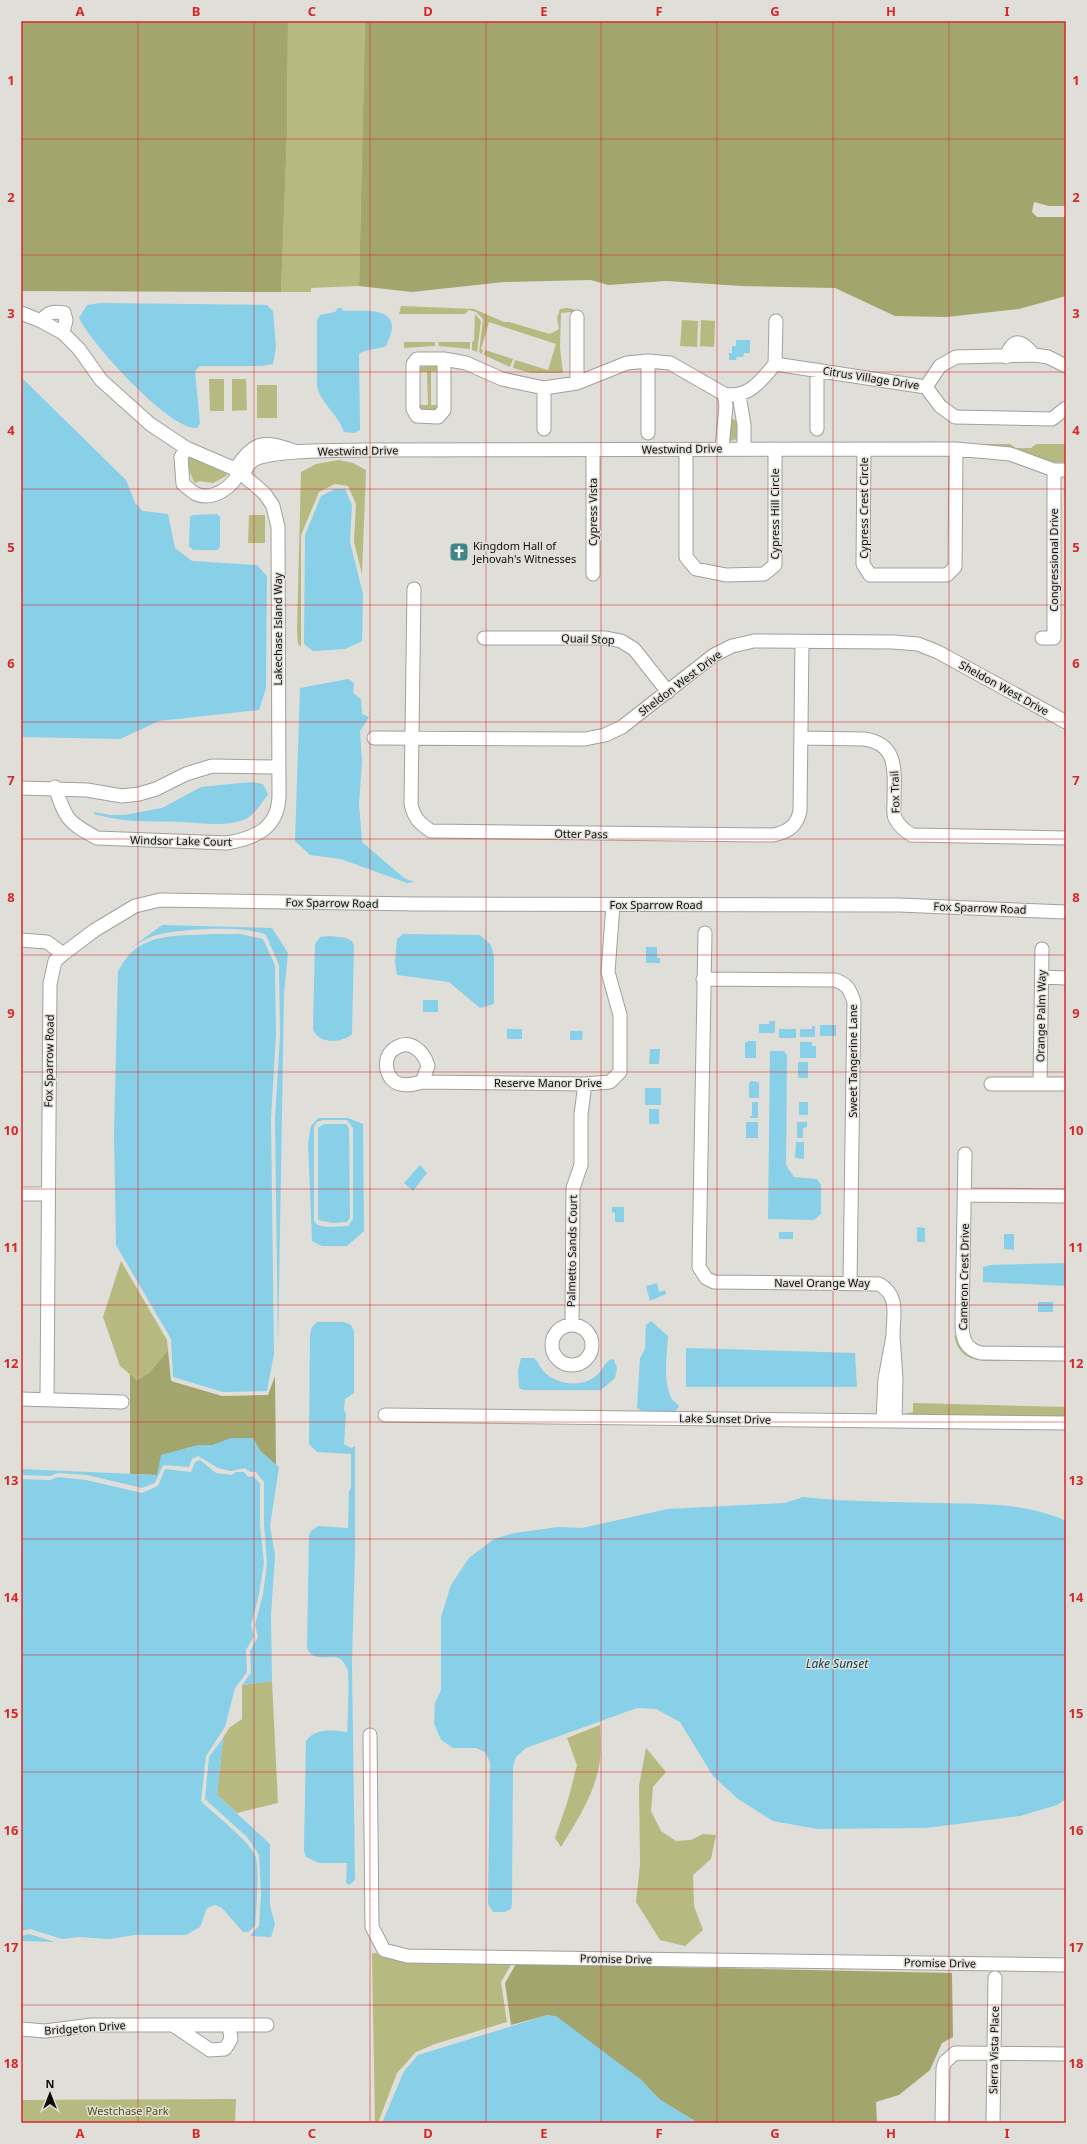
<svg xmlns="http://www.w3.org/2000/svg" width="1087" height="2144" viewBox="0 0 1087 2144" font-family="'Noto Sans',sans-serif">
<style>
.green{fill:#b6ba80}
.forest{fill:#a2a66c}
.water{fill:#88cfe8;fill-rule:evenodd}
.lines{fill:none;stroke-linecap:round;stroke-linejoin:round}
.minor-casing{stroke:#a1a09b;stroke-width:15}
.minor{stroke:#fff;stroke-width:13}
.grid{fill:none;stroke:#d62828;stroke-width:1;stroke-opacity:0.55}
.labels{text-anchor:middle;stroke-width:3;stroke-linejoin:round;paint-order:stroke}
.street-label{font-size:11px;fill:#0e0d0b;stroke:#e0ded9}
.poi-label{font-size:11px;fill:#0e0d0b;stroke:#e0ded9;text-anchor:start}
.park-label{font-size:11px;fill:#51540f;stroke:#e0ded9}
.water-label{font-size:12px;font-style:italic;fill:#084759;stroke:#e0ded9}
.neatline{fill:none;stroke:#d62828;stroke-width:1.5}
.grid-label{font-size:13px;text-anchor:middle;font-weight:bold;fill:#d62828}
</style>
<rect width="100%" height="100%" fill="#e0ded9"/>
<path class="green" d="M288,21H365L359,286L311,288V292H281L287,134Z
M401,306L474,309L504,322H509L550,334L559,329L557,318L560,309L566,308L573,309L574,313L572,314L571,312L561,313L560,348L563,373H531L513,368L515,360L548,370L556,344L489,322L481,349L483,350L482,354L479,352L483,319L476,312L469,310L465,314H399Z
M475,314L481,321L477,352L472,350V342L474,341Z
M682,320L698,321L697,347L680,346L681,334L692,335L681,334Z
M701,320L715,321L714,347L700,346Z
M404,342H435V346L404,348Z
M438,342H470V349L439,346Z
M485,350L513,359L510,367L484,355Z
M439,364V371L431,372V405H438V412H419V405H428L427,372H420V367Z
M209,379H224V411H210Z
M232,379H246L247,410L232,411Z
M257,385H277V418H257Z
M734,419L738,422L739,438L731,441L726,437L728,420Z
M754,443L1010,444L1016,448H1031L1036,444H1066V463Z
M190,457L227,474L226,476L213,483L198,481L197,483L194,482L187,465Z
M339,460L353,463L366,470L362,574L354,542L356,504L348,486L335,484L319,492L301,535V647L298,644L297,631L301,472L316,464Z
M249,515H265V543H248Z
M121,1261L167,1340L168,1350L149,1373L137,1380L120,1366L103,1317Z
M954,1335L981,1358V1360L983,1358H999V1361C977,1361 959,1361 954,1335Z
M913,1403L1066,1407V1418H953L899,1415L913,1412Z
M272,1681L278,1803L237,1813L217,1795L223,1738L229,1728L242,1719V1685Z
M600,1725C600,1737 601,1748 600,1760C596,1792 578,1819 561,1847L555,1838L568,1800L577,1765L567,1738Z
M646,1748L666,1772L653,1787L651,1811L661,1831L676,1841L691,1840L703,1834L716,1835L711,1859L693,1875L694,1906L703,1930L685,1946L660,1940L636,1902L640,1864L639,1786Z
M372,1953L512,1963L501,1982L507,2022L435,2044L416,2052L397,2073L378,2123H375Z
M236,2099L235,2123H21V2100Z"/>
<path class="forest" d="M21,21H288L287,134L281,292L21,291Z
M365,21H1066V206H1049L1034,202L1032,212L1037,217H1066V296L1019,309L947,317L895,316L835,288L741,286L666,281L608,285L591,280L504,282L412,292L359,286Z
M168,1350L171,1381L222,1396L268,1395L275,1376L276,1465L260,1451L253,1438H232L213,1445H199L162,1455L157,1475L130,1474V1374L137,1380L149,1373Z
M516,1964L952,1973L953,2037L942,2043L930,2070L899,2095L876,2102L877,2123H698L660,2100L640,2079L548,2015L511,2025L505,1983Z"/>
<path class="water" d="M100,303L267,305L273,311L276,347L273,364L261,366H200L195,371L200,423L197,428C170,431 91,343 79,318L87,305Z
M338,308H342L343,311C371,311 406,306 386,346C377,350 368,348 359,354L360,430L354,433L344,432C338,414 321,404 317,386V321L320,315L335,312Z
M736,340H750V353H744L743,357H737L736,360H729V353H732V346H736Z
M21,377L126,480L135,503L143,511L168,514L175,548L192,561L257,565L267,576L266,688L259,710L159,721L120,739L21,737Z
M335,489H345L352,505L350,542L363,594L362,641L345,649L313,651L304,644L305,535L321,496Z
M217,514L220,517V546L218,550H193L189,546L190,517L193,515Z
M348,679L354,683L353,693L361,699L362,714L369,717L360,731L362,762L359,804L362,842L404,878L414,882L407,883L341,859L310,855L295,841L300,688Z
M251,782L263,784L268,794C262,803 254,816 243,820C223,827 203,823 182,822C149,821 127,823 94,814V812L110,815H124L162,808L201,787Z
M162,925L272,928L288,953L284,994L278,1349L275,1119L280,1035L279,965L266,935C246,925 183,929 161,934C150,936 142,941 132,947Z
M215,934H240L263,939L275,965L276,1035L271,1119L274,1354L267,1391L223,1392L173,1377L171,1339L116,1245L114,1133L118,971C121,966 125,959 130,954C150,932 188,936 215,934Z
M403,934L480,935L491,945L494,956V1004L480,1008L449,982L397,975L395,962L397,939Z
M331,936L346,938L352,941L354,946L352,1034C342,1044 316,1044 313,1028L315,944L320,937Z
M646,947H657V958H660V963H646Z
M423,1000H438V1012H423Z
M770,1021H775V1033H759V1024H769Z
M820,1025H836V1036H820Z
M812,1026H815V1037H800V1029H812Z
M507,1029H522V1039H507Z
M779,1029H796V1038H779Z
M570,1031H583L582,1040H570Z
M748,1041H756V1058H745V1043Z
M800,1042H812V1046H816V1058H800Z
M650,1049H660L659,1064H649Z
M770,1051H784L787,1055L786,1165L794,1177L817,1179L821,1185V1214L814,1220L768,1219Z
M798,1062H808V1078H798Z
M751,1081L759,1082V1098H749V1084Z
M645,1088H661V1105H645Z
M752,1102H758V1118H750V1116H752Z
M799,1102H808V1115H799Z
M649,1109H659V1124H649Z
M318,1118H348L363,1124L364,1231L347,1246H322L312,1241L308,1143L311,1126ZM323,1120H347L353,1128V1219L348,1226C339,1226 319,1230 314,1221V1127L317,1122Z
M746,1122H758V1138H746Z
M797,1122H807V1127L803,1128V1138H797Z
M324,1124H346L349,1128L350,1218L347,1222L333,1223L318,1220V1128Z
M796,1142H804V1159L795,1158Z
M420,1165L427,1173L413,1191L404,1183Z
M612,1207H624V1222H615V1213L612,1212Z
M917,1227L925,1228V1242H917Z
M779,1232H793V1239H779Z
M1004,1234H1014V1250L1004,1249Z
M1066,1263V1286L983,1282V1267L991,1265Z
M657,1283L659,1292L665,1290L666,1294L650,1301L646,1286Z
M1038,1302H1053V1312H1038Z
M651,1321L668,1336C667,1356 663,1376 670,1395C671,1401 677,1402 679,1407L674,1412H644L637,1408L640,1358L645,1349L646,1325Z
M317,1322H344L351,1325L354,1331V1393L345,1399L344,1410L346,1414L344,1444L351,1448L355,1446V1553L352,1663L355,1880L349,1885L346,1883L347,1863H319L306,1857L304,1851L306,1741C315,1728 332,1730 347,1732C348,1728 349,1676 348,1671C347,1668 344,1662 342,1660C332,1652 314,1665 307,1648L309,1536L311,1531L318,1526L348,1528L349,1491L351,1488V1454L317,1452L309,1444L310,1334L312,1327Z
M686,1348L855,1353L857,1387H686Z
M521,1358H534C539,1362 540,1369 545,1373C559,1385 583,1388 597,1375C602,1371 605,1362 611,1359L614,1360L617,1368L615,1378L601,1390H524L519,1388L518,1371Z
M231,1438H253L260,1451L279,1467L270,1526L275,1555L271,1615L272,1681L242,1685L251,1673L250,1651L258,1637L255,1625L263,1594L267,1563L264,1525V1482L256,1472H250L245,1468L231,1471L218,1468L198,1456L192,1459L189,1467L163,1465L155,1483L142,1488L87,1475L58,1473L50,1476L21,1475V1469L157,1475L161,1455L199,1445H213Z
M200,1460L216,1473L232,1475L236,1472H244L248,1477L253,1476L260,1483V1526L264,1563L259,1594L251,1625L254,1636L246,1650L247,1672L235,1688L225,1727L206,1756L201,1801C215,1815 247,1839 255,1855C260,1866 256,1913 255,1926L248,1932H243L222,1908L215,1905L207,1908L200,1927L186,1935H135L109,1939L79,1937L62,1939L30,1929L21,1931V1479L50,1480L58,1477L86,1480L142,1493L158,1486L165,1469L191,1472L195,1462Z
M803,1497C849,1502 895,1502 940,1503C982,1504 1027,1503 1066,1521V1799L1057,1805L1020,1816L926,1828L817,1829L773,1821L738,1799L713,1776L680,1722L656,1709L637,1708L526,1748L516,1757L513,1766L512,1904L511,1909L505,1912H493L488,1904L490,1762L485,1752L476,1748H453L441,1740L434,1723L435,1703L441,1690V1617L451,1585L469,1558L494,1539L514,1533L558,1527L582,1528L668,1509L785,1503Z
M223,1738L217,1795L270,1844V1906L275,1924L271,1937L250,1936L259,1926L261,1895L259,1855L247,1837L205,1799L209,1757Z
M29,1934L55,1942L21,1941V1936Z
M548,2015L556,2016L640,2079L660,2100L698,2123H382L404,2071L418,2055Z"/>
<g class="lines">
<g class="minor-casing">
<path id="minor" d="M21,313L41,321L63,333L79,349L101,380L150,424L186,448L235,469L255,485L265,494L273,506L278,527L279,796C278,828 256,838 227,843L97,838C67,822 66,819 55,787
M41,321C48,312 53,311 64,313L66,320L63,333
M1006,357C1014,335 1023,342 1034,355
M444,359V410L438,417L417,416L413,409V364L417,359H444L466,363L502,379L544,388L577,383L627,363L648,361L670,363L724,394C748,399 761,381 775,364L926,387L940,406L955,417L1052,419L1066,408
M775,364L776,321
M817,370V429
M577,383V317
M926,387L940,366L956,357L1034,355L1048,357L1066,366
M739,395L744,425V448
M544,429V388
M648,433V361
M186,448L181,457L183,484C187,487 192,492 196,494C213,501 233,487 239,472
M722,448L726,406L724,394
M864,449L863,564L870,575H947L955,567L956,449
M686,450V557L696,569L726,575L764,574L775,565V449
M236,468C255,441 263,440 294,451
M243,475C245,471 247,465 251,462C265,449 340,451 362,450L956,449L1010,454L1054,470H1066
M593,574V450
M414,589L411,804C414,818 419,823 431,831L773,835C788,832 797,826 800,811L802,642
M484,638H606L621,641L634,649L668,692
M1042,638H1054V470
M374,738L585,739L605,735L622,727L714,655L732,646L754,641L893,642L918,644L938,652L1066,722
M802,738L864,739C900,744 894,774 894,803C894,807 893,814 895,818C899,826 905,831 912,835L1066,838
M21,788L87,790L122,796L139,794L156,789L186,774L212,766L278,767
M705,933L699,1267L706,1278L714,1282L879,1284C900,1296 893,1315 893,1336
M21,940L47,942L63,954
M1042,977L1066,978
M703,979L835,980C847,984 850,989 854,1002L850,1282
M422,1082L428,1066C424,1052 410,1037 394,1049C381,1058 386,1081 400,1084C408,1086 415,1084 422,1082L585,1084L610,1082L620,1072V1015L608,972L613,905
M991,1084H1066
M1040,1084L1042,949
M965,1154L962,1322C962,1337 964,1349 981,1353L1066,1354
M21,1194H47
M965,1195L1066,1196
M572,1324L573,1188L581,1165V1114L585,1084
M552 1345a20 20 0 1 1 40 0a20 20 0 1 1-40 0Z
M21,1399L122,1402
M47,1399L50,984L55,961L63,954L95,930L135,906L160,900L416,904L899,905L1066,912
M385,1415L1066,1423
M883,1421L885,1379L893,1336L896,1379L895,1421
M370,1735L372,1927L384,1950L407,1956L1066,1965
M173,2025L210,2050L225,2049L231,2039L229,2025
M21,2029L45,2031L92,2025H267
M942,2123L943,2068L945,2062L955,2053L1066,2054
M993,2123L995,1978"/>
</g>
<use href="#minor" class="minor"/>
</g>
<path class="grid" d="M138,21V2123M254,21V2123M370,21V2123M486,21V2123M601,21V2123M717,21V2123M833,21V2123M949,21V2123M21,139H1066M21,255H1066M21,372H1066M21,489H1066M21,605H1066M21,722H1066M21,839H1066M21,955H1066M21,1072H1066M21,1189H1066M21,1305H1066M21,1422H1066M21,1539H1066M21,1655H1066M21,1772H1066M21,1889H1066M21,2005H1066"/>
<defs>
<g id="church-square" transform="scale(1)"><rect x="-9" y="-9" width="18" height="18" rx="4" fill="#3f8789" stroke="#e0ded9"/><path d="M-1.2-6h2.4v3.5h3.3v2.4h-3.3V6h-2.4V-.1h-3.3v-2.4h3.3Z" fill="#fff"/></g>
</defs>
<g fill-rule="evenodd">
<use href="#church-square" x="459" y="552"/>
</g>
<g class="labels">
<g class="street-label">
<text transform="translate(871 378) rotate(9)" y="4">Citrus Village Drive</text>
<text transform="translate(682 449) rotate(-1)" y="4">Westwind Drive</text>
<text transform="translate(358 451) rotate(-1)" y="4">Westwind Drive</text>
<text transform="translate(864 508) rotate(-90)" y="4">Cypress Crest Circle</text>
<text transform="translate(593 512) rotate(-90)" y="4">Cypress Vista</text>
<text transform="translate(775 514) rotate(-90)" y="4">Cypress Hill Circle</text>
<text transform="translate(1054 560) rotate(-90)" y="4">Congressional Drive</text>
<text transform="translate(278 629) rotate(-90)" y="4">Lakechase Island Way</text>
<text transform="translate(588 639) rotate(2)" y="4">Quail Stop</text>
<text transform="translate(680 683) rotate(-37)" y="4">Sheldon West Drive</text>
<text transform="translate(1004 688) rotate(29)" y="4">Sheldon West Drive</text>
<text transform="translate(895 792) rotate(-92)" y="4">Fox Trail</text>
<text transform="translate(581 834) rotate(1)" y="4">Otter Pass</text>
<text transform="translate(181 841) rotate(1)" y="4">Windsor Lake Court</text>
<text transform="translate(332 903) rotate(1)" y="4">Fox Sparrow Road</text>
<text x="656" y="909">Fox Sparrow Road</text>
<text transform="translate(980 908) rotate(2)" y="4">Fox Sparrow Road</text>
<text transform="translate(1041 1016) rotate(-89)" y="4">Orange Palm Way</text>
<text transform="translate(49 1061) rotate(-89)" y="4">Fox Sparrow Road</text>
<text transform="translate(853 1061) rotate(-90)" y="4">Sweet Tangerine Lane</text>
<text x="548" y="1087">Reserve Manor Drive</text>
<text transform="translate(572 1251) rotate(-89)" y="4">Palmetto Sands Court</text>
<text transform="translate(964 1277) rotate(-89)" y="4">Cameron Crest Drive</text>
<text x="822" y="1287">Navel Orange Way</text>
<text transform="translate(725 1419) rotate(1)" y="4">Lake Sunset Drive</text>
<text transform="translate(616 1959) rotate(1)" y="4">Promise Drive</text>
<text transform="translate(940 1963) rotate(1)" y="4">Promise Drive</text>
<text transform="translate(85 2028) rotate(-4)" y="4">Bridgeton Drive</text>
<text transform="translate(994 2050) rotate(-89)" y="4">Sierra Vista Place</text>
</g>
<g class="poi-label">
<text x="473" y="550">Kingdom Hall of<tspan x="473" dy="13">Jehovah's Witnesses</tspan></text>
</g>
<g class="park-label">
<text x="128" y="2115">Westchase Park</text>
</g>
<g class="water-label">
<text x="837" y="1668">Lake Sunset</text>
</g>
</g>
<rect width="1087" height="2144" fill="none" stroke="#e0ded9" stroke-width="44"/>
<g transform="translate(50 2094)" stroke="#e0ded9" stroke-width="3" paint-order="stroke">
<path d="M0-3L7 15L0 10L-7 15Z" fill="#0e0d0b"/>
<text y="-6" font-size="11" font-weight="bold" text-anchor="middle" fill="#0e0d0b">N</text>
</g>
<rect x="22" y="22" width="1043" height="2100" class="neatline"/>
<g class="grid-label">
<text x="80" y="16">A</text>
<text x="196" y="16">B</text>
<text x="312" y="16">C</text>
<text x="428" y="16">D</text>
<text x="544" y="16">E</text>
<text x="659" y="16">F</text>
<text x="775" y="16">G</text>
<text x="891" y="16">H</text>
<text x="1007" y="16">I</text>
<text x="11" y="85">1</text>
<text x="1076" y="85">1</text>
<text x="11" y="202">2</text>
<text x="1076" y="202">2</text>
<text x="11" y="318">3</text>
<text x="1076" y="318">3</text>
<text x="11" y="435">4</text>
<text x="1076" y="435">4</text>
<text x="11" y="552">5</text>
<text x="1076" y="552">5</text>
<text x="11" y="668">6</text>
<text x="1076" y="668">6</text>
<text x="11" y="785">7</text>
<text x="1076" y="785">7</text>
<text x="11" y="902">8</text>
<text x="1076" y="902">8</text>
<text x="11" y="1018">9</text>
<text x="1076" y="1018">9</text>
<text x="11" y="1135">10</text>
<text x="1076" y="1135">10</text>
<text x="11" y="1252">11</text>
<text x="1076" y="1252">11</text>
<text x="11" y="1368">12</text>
<text x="1076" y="1368">12</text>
<text x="11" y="1485">13</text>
<text x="1076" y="1485">13</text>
<text x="11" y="1602">14</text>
<text x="1076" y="1602">14</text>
<text x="11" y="1718">15</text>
<text x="1076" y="1718">15</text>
<text x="11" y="1835">16</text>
<text x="1076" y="1835">16</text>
<text x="11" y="1952">17</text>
<text x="1076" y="1952">17</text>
<text x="11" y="2068">18</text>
<text x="1076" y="2068">18</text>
<text x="80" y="2138">A</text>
<text x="196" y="2138">B</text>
<text x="312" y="2138">C</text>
<text x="428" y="2138">D</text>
<text x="544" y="2138">E</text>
<text x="659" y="2138">F</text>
<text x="775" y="2138">G</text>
<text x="891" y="2138">H</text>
<text x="1007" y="2138">I</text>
</g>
</svg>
